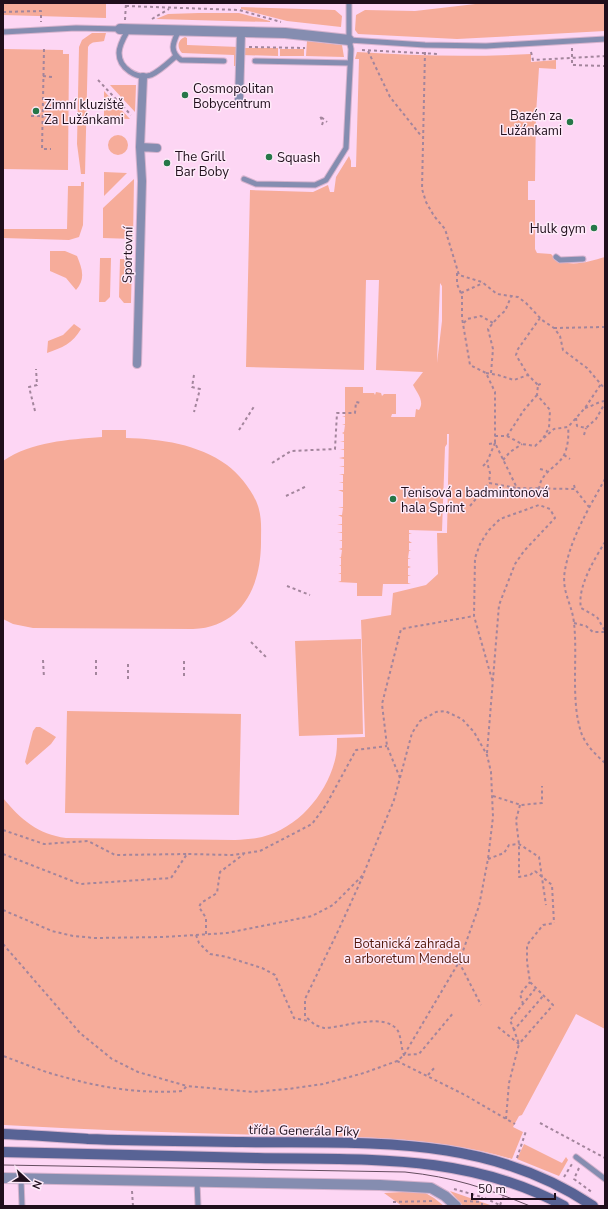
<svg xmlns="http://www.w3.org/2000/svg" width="608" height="1209" viewBox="0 0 608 1209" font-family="'Nunito Sans',sans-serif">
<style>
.green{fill:#f6ac9a;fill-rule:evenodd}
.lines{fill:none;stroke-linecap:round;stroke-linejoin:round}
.service-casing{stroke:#d5b2cd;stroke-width:7}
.pedestrian-casing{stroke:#d5b2cd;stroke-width:10}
.minor-casing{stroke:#d5b2cd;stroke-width:12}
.secondary-casing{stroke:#d5b2cd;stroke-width:12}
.path{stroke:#a3859c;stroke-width:2;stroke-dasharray:3 3;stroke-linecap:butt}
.service{stroke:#858db0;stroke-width:5}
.pedestrian{stroke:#858db0;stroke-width:8}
.minor{stroke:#858db0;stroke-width:10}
.secondary{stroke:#586395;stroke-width:10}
.tram{stroke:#654d5f;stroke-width:1}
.path-bridge{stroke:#a3859c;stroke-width:2;stroke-dasharray:3 3;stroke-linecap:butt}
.poi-dot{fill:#267748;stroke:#feeaf9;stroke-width:1.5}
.labels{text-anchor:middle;stroke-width:3;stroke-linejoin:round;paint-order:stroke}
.poi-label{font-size:13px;fill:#200f1c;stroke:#feeaf9;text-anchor:start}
.street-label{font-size:13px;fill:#200f1c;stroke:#feeaf9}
.park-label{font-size:13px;fill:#541a0d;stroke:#feeaf9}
</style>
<rect width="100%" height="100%" fill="#fdd6f4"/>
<path class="green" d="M3,3H106V18L3,15Z
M484,3H605V31L457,39L358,34L355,30L356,15L365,10L415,11Z
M241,7L335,10L342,16L341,27L287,21L241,9Z
M199,13H239L270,21V22L156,19L168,14Z
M92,33H106L104,41C97,43 92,40 88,47L85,174H81L77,144L79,47L82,40Z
M185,37L187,38V45L239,47L238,66H234V55L182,53C177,48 177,40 185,37Z
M307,41L342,45L344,57L306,56Z
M242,48H278V56L242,55Z
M3,49L63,50V54H69L68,170L3,169Z
M280,49H304V56H280Z
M357,52C415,56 472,57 531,54V62L556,60V69L539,68L536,114L535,181H528V200H535V249L537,253L551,254C565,270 587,262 605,257V1029L576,1014L522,1115L519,1116L513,1127L523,1132L512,1159C432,1135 349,1137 266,1135C179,1133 91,1130 4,1125L3,798C21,820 38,834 66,838L235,840C244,839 254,839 262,837C298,828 326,795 335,760C337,753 337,745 337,738L365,737L361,620L391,615L393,593L426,585L438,574L437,533H447L449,434H447V444L445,447L442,531L409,530V533L412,534H409V541L412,543H409V550H411L409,551L408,558H411L408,559V566L411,567L408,568V575H411L408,576V583L411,584H383L382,596H357V583L338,582L341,581V574L338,573H341V566L339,565H341V558L339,557H341L342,550L339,549L342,548V541H339L342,540V533H337L342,532V525H337L342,524V517L338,515H342L343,508H338L343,507V492L338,490H343V483L339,482H343V475L339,474H344V467L339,466H344V459L339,458L344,457V450H340L344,449V442H340L344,441V434L342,433L344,432L345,425H342L345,424V417H342L345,416V387H363V393H374L375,395L376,392L381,393L382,396L384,394H396V414H392L391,417H415L416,409L419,410C425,401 417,393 413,385L423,372L376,370L379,280H366L364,370L246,367L250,190L313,192L328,185L330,192H334L336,177L349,156L351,161V167H356L359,59H355ZM440,283L442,286V321L437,363Z
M110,85H136L135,112Z
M104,91L130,119L104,118Z
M108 145a10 10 0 1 1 20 0a10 10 0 1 1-20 0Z
M104,172L127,173L104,196Z
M134,179L133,239L103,238V208Z
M81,182H84L83,225L79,237L69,240L3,238V229H67L68,186H81Z
M50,251H65L77,256C82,268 86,279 76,290L66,278L50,271Z
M100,258H111L110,297L105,302H99Z
M120,259H132L131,303H124L119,297Z
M74,324L81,329C73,343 62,348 47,353L48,341L63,335Z
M102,430H126V438C161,439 198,444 227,465C239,474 253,491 258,506C262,518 261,529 261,542C261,586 242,627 193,629L33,628L13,624L3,619V461C33,441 67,440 102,437Z
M361,639L363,734L299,736L295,641Z
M67,711L241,714L239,815L65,813Z
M36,727H40L56,737L51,744L27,765L25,762L33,731Z
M524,1144L562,1163L566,1157L568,1160L559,1176L517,1159Z
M422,1191L434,1198L444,1206H402L384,1193Z
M450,1191L493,1206H463Z"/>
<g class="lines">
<g class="service-casing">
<path id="service" d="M128,30C124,37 119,45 119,53C119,68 137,80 151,75C160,71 168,63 176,56
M3,32L76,28L120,29
M178,32C173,43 169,51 181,60L224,61
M349,40L425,45L486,46L605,39
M255,61L350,63
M244,179L256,184L315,185L326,180L346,148L351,49L349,40V3
M556,257L560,260L583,259
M576,1157L605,1179
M21,1179L22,1206
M197,1182L198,1206"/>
</g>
<g class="pedestrian-casing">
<path id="pedestrian" d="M239,100L241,32
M140,147L157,148
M137,364L142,181L140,147L143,77"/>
</g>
<g class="minor-casing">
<path id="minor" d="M120,29L285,33L349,40
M3,1178L380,1185L431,1188L445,1196L456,1206"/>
</g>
<g class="secondary-casing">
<path id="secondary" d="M3,1134C31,1135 59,1137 88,1139C139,1141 191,1141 242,1142C366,1144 485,1133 593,1206
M3,1152C88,1154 172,1156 257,1158C364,1160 468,1153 564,1206"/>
</g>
<path class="path" d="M126,6L239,10L281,22
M3,12L41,11V22
M152,19L169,9
M125,20L126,3
M249,47L305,48
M572,48V65L605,66
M44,49L42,149H51
M362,50L439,54
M368,51L390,97L422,137
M425,52L422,189L426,202L434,216L445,229L459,275L482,282L497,294L518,297L526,303L542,320L554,328L560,336L563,350L587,368L605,389
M531,52L533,60L605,56
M43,76L52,77
M98,80L131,115
M31,116H52
M322,125L323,122L320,116L327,122
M457,273V284L462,296V318L470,365L486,373L495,392V443L517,488L575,489L589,507
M461,293L483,283
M540,318L518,349L516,355L528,375L538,385L537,395L550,410L549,428L542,440
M464,323L467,319L481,316L493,323
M554,328L605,327
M486,373L498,375L514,380L528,375
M491,373L493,349L488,329L499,316L505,311L511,297
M194,375L192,387L200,389L194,412
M538,385L543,383
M585,408C593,406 597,402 605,401
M35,411L29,387L37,385L36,369
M576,418L577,426L586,428L596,419L605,403
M239,430L255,405
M584,435L586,428
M495,436H507L524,410L537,395
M507,436L522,444L535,446L554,429L568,427L585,408L601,384
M489,444L495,443L487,462L490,473L489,483
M564,455L570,459
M503,460L510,452L522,444
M272,463L291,451L335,449L337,413H355L356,402L360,403
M483,466L487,462
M540,469L547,471
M605,479C589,508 571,537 565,570C561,592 572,603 574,623C578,658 570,702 582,735C587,746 596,755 605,763
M574,485L575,489
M539,489C541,471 557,468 564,455C568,447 569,435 568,427
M286,496L307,486
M470,506L489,483L517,488
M605,542C594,560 577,587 581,608L597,617L605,631
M287,586L310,595
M574,623L586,626L593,632H605
M251,642L266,657
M43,660L44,678
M96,660V678
M184,661V679
M128,679V661
M487,753L499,605L515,564L524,551L555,518L550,509L539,505L500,519L488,531L480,544L475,558L474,616L493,683
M400,778L387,746L382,704L401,629L474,616
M493,796L521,805L542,803V786
M520,805L516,820L519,844V877L530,875L535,871
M3,830L44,844L88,841L115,855L187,854
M3,854L80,884L171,878L187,854L232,855L260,851L312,824L326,805L356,750L387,746
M488,859L504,853L509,845L519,844L539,857L546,905
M363,876L339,929L305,999V1016L315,1025L324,1028C343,1028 385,1011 398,1031C401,1036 401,1048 404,1055L419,1054L454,1012
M3,910L52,931L73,936L95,938L163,937L227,933L312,916L333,905L363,875L394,800L412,733L420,721L436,712L445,711L462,719L474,732L487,755L491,772L493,817L488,859L479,906L459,962L404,1055L397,1061L364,1073L323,1084L288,1089L253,1092L187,1086L182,1091C143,1094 102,1088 64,1077C43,1072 23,1063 3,1056
M206,934V918L199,907L201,903L217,893L220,872L244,854
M196,935L199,943L210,954L227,957L262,968L275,975L294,1018L308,1021
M3,944L80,1033L112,1059L138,1072L187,1086
M459,962L481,1005
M523,1004L520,994L530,982
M498,1027L519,1044L553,1005L530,982L527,962V945L543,925L554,923
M514,1030L510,1020L535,989
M397,1061L465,1095L515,1124
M428,1075L436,1066
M506,1119L509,1083L519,1044L514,1030L543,996
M540,1123L605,1158
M517,1158L526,1131
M579,1168L574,1179L593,1193
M564,1177L572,1164
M454,1189L482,1197
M132,1191L133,1206
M464,1201L482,1202
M393,1202L432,1201
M500,1205L506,1191
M482,1206V1197L502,1206"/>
<use href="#service" class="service"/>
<use href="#pedestrian" class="pedestrian"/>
<use href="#minor" class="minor"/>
<use href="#secondary" class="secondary"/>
<path class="tram" d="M3,1165L405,1172C453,1177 486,1188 530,1206"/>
<path class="path-bridge" d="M535,871L552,885L554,923"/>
</g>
<g class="poi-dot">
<circle cx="185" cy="95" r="4"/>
<circle cx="36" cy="111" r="4"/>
<circle cx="570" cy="122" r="4"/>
<circle cx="269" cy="157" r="4"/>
<circle cx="167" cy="163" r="4"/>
<circle cx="594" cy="228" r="4"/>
<circle cx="393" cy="499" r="4"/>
</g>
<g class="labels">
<g class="poi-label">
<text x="193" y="93">Cosmopolitan<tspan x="193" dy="15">Bobycentrum</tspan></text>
<text x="44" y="109">Zimní kluziště<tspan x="44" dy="15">Za Lužánkami</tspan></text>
<text x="562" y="120" text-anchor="end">Bazén za<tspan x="562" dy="15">Lužánkami</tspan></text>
<text x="175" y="161">The Grill<tspan x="175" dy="15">Bar Boby</tspan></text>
<text x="277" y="162">Squash</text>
<text x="586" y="233" text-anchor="end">Hulk gym</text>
<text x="401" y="497">Tenisová a badmintonová<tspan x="401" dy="15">hala Sprint</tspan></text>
</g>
<g class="street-label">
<text transform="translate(127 255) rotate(-89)" y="5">Sportovní</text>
<text transform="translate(304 1130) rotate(1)" y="5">třída Generála Píky</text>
</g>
<g class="park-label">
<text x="407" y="948">Botanická zahrada<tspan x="407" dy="15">a arboretum Mendelu</tspan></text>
</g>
</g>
<rect width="608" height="1209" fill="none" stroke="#200f1c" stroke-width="8"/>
<g transform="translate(28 1181) rotate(112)" stroke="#feeaf9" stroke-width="3" paint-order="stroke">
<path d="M0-3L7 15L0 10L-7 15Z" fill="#200f1c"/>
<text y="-6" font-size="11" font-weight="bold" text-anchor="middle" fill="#200f1c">N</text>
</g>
<path d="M472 1193v6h83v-6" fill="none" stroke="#200f1c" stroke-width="2"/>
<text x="478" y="1193" font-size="12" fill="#200f1c" stroke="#feeaf9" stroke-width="3" paint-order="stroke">50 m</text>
</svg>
